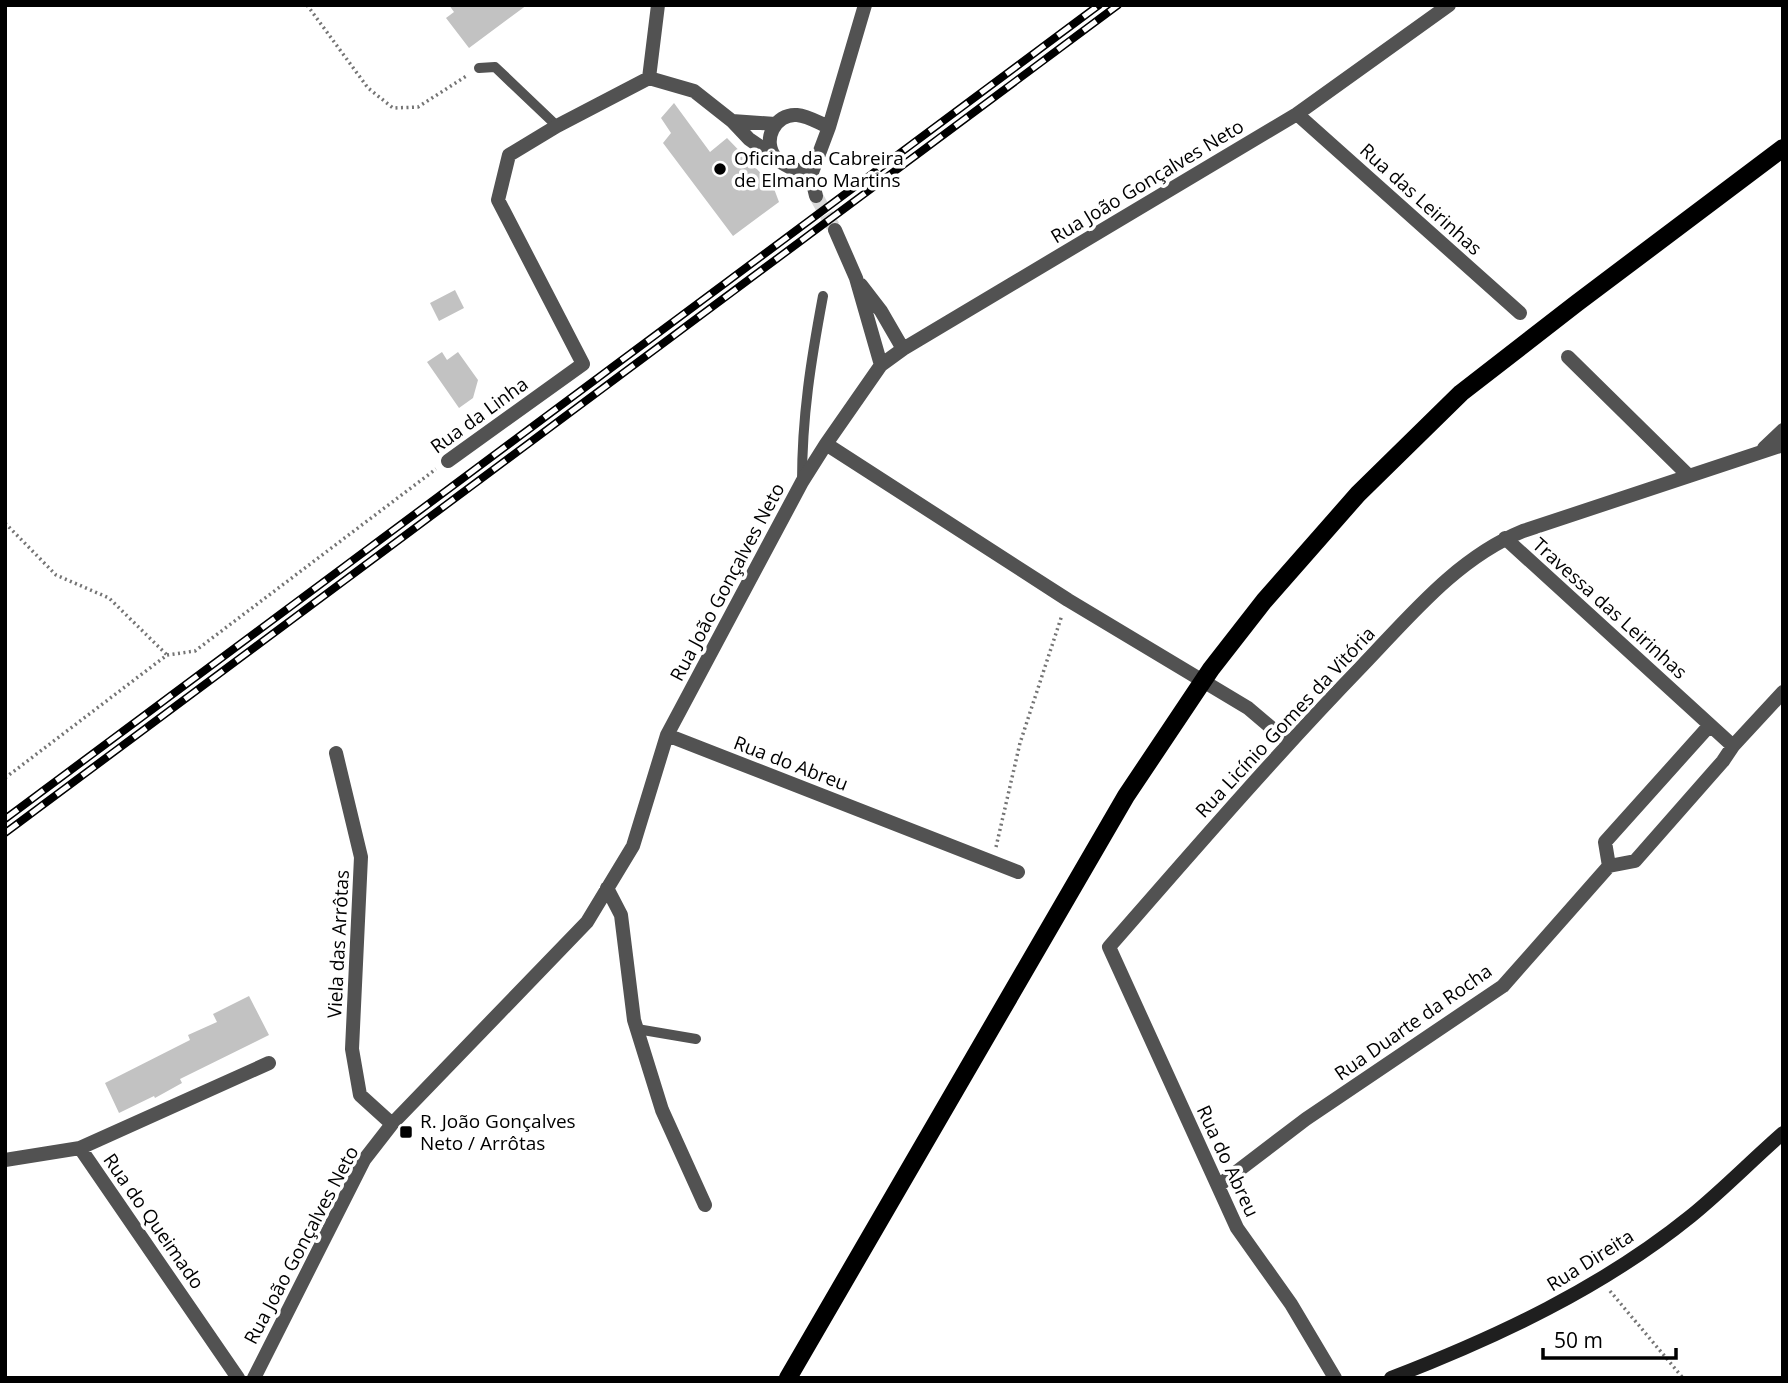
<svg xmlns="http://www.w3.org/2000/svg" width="1788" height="1383" viewBox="0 0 1788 1383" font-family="'Open Sans',sans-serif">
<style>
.building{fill:#c2c2c2}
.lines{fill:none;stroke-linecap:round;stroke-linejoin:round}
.street-tunnel{stroke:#d9d9d9;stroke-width:14;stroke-dasharray:14 7;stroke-linecap:butt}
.path{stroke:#747474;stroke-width:3.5;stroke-dasharray:2 3.5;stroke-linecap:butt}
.lane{stroke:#525252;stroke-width:10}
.street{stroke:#525252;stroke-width:14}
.secondary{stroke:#1f1f1f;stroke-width:14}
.primary{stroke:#000;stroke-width:18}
.rail-casing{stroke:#000;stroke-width:8}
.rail{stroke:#fff;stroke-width:5;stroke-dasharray:16;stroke-linecap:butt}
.poi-dot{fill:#000;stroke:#fff;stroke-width:2.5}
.labels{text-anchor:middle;stroke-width:7;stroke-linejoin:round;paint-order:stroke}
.poi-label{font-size:19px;fill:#000;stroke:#fff;text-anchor:start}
.street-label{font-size:19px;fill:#000;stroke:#fff}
</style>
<rect width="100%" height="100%" fill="#fff"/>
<path class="building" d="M449,5H527L469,48L446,18L454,12Z
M674,103L710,152L727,138L773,186L779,202L733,236L663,143L671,133L661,118Z
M455,290L464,308L439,321L430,303Z
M442,352L447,360L458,352L478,380L473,398L459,408L427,362Z
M249,996L269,1035L180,1079L182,1083L155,1098L154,1096L119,1113L105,1083L190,1040L188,1035L217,1022L213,1014Z"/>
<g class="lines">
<path class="street-tunnel" d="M816,196L835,230"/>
<path class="path" d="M307,5L368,88L393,108L418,107L468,75
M5,523L56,575L109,598L167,655
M5,778L167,655L195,651L436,469
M996,847L1020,743L1062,615
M1610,1291L1683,1378"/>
<path class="lane" d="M479,68L495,67L557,126
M802,482C802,416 811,360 823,296
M637,1029L696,1039"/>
<path class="street" d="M649,78L658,5
M1297,114L1520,313
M732,121L775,124
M811,175C800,171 785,167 776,158C761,141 775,113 797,115C808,116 819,123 829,127
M816,196L811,175L829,127L865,5
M835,230L856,278L881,365
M861,285L881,311L903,349
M1568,357L1689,476
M826,444L1068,600L1248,708L1288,742
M1764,448L1783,430
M448,461L583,364L498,200L509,155L557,126L649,78L694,91L732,121L749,139L775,157
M1505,538L1733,746
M1710,725L1605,842L1609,866L1635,861L1723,761L1733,746L1783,692
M667,735L1018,872
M336,753L361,857L352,1049L360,1095L392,1124
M607,888L621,915L634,1020L662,1110L705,1205
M80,1148L269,1063
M5,1160L80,1148L238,1378
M1218,1186L1306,1119L1503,986L1609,866
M254,1378L364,1160L392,1124L587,922L633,846L667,735L802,482L826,444L881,365L903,349L1297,114L1449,5
M1335,1378L1291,1304L1237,1228L1109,947C1192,852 1274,757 1362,666C1410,616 1457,558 1523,531L1783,445"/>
<path class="secondary" d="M1391,1378C1497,1337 1602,1288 1691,1216C1723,1190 1752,1160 1783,1133"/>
<path class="primary" d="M788,1378L1126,796L1211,669L1264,601L1358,494L1461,393L1577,303L1783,148"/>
<g class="rail-casing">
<path id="rail" d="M5,819L1099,5
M5,833L1118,5"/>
</g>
<use href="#rail" class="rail"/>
</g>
<g class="poi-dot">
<circle cx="720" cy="169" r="7"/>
<rect x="399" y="1125" width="14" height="14" rx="3.5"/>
</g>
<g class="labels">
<g class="poi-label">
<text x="734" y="165">Oficina da Cabreira<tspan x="734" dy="22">de Elmano Martins</tspan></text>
<text x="420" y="1128">R. João Gonçalves<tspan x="420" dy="22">Neto / Arrôtas</tspan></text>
</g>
<g class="street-label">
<text transform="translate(1147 181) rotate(-31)" y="7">Rua João Gonçalves Neto</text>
<text transform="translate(1421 199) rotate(42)" y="7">Rua das Leirinhas</text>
<text transform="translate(479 415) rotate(-36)" y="7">Rua da Linha</text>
<text transform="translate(727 582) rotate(-62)" y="7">Rua João Gonçalves Neto</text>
<text transform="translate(1610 608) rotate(42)" y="7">Travessa das Leirinhas</text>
<text transform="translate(1285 722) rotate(-47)" y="7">Rua Licínio Gomes da Vitória</text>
<text transform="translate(791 763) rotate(21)" y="7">Rua do Abreu</text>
<text transform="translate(338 944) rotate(-87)" y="7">Viela das Arrôtas</text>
<text transform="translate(1413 1022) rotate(-35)" y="7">Rua Duarte da Rocha</text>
<text transform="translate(1228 1161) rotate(65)" y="7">Rua do Abreu</text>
<text transform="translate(154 1221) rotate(55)" y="7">Rua do Queimado</text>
<text transform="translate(301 1245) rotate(-62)" y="7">Rua João Gonçalves Neto</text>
<text transform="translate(1590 1260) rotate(-32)" y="7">Rua Direita</text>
</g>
</g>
<rect width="1788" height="1383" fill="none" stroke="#000000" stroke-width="14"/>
<path d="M1543 1348v10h133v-10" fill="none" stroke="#000000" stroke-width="3.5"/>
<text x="1554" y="1348" font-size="21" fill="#000000" stroke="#ffffff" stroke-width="5" paint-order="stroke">50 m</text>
</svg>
